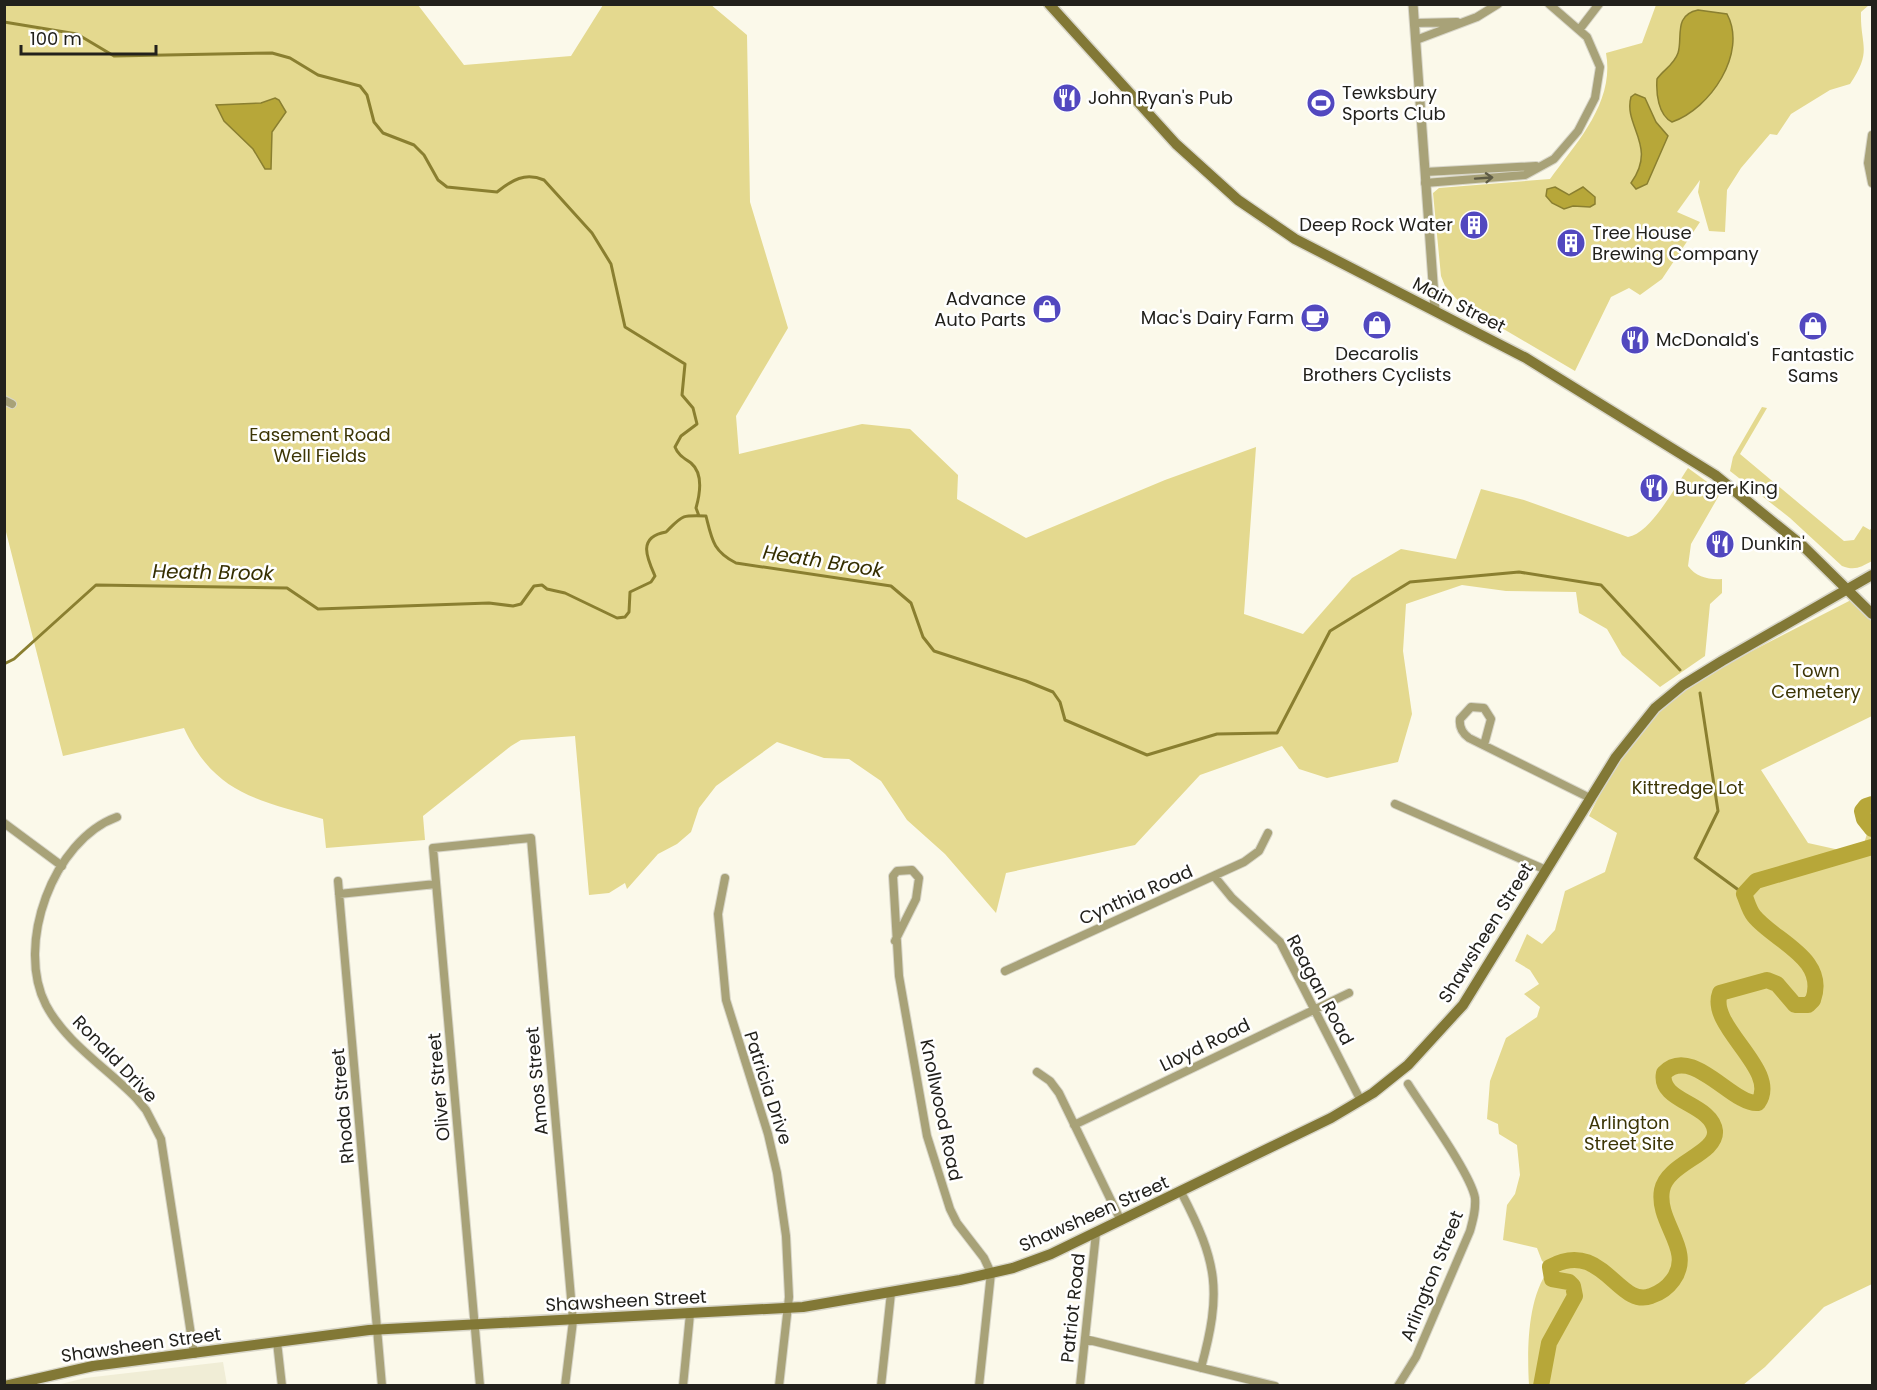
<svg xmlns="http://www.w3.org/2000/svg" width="1877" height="1390" viewBox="0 0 1877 1390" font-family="Poppins,sans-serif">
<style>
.built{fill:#f0edd6}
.green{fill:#e4d98f}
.water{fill:#b7a739;stroke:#8a7f30;stroke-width:1.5}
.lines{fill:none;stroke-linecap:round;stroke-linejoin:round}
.stream{stroke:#8a7f30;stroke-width:3}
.river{stroke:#b7a739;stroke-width:16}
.minor-casing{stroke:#d8d6c9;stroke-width:10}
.tertiary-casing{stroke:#d8d6c9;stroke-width:11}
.secondary-casing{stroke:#d8d6c9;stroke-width:13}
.minor{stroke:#a8a278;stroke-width:8}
.tertiary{stroke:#a8a278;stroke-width:9}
.secondary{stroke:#827836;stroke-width:10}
.oneway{stroke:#5e5b45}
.labels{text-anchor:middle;stroke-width:5;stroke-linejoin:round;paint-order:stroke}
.poi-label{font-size:18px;fill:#22211c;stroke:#fff;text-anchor:start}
.street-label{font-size:18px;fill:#22211c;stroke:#fff}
.park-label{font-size:18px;fill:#3c3505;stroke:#fff}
.water-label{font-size:20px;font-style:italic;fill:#352e00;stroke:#fff}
</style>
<rect width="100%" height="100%" fill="#fbf9ea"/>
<path class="built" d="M223,1362L227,1385H57L85,1378Z"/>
<path class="green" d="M710,4L747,35L750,202L788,328L736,416L739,454L862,424L910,429L958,475L957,499L1026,538L1165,480L1256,447L1244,614L1303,634L1352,578L1401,549L1456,559L1481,489L1524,500L1628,537C1651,533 1675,487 1688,468L1721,492L1691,544L1688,566C1696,577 1709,580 1722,579V593L1710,604L1705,656L1660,687L1622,655L1607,629L1579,613L1576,592L1506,591L1462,585L1406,604L1403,651L1412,714L1398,762L1327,778L1299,769L1282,746L1200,775L1135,845L1006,873L996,913L945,854L907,820L881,781L849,759L824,758L777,742L716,786L699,808L691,832L677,844L658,854L627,889L625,883L609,893L589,895L575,736L521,740L511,746L423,816L425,840L326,848L323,819C259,800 215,795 184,728L63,756L5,528V5H418L464,65L571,56L603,5Z
M1656,5H1869L1861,12C1860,46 1873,50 1850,84L1830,90L1791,114L1777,135L1770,134L1741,168L1727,190L1725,232L1709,231L1698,192L1700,180L1677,212L1700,222L1662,279L1640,295L1629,288L1611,297L1575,371L1461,304L1445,286L1441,276L1433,193L1439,188L1550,179C1577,142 1615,102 1606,53L1642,43Z
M1762,407L1767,408L1740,454L1844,541L1854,540L1863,526L1870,530L1872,527V561C1861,567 1855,571 1842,566L1790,518L1730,471L1733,457Z
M1851,600L1872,620V716L1761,770L1808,843L1844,851L1864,844L1872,816V1284L1824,1307L1765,1367L1743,1385H1529C1527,1350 1527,1295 1551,1267L1542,1261L1537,1248L1503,1240L1507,1205L1515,1194L1520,1175L1517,1145L1499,1134L1498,1124L1487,1119L1490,1081L1506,1038L1537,1017L1540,1007L1524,994L1539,984L1530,970L1515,961L1527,934L1542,944L1555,930L1565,891L1605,872L1617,833L1589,816L1630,733L1687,681L1742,656Z"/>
<path class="water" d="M1698,10L1727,14C1748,53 1710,109 1672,122C1658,115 1656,93 1657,79C1663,70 1674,65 1678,53C1683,38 1673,15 1698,10Z
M1635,94L1645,98L1656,122L1668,136L1647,184L1636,189L1631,183C1658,146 1623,126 1631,97Z
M275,98L279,100L286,112L272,132L271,169H265L253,149L224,121L216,105L261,103Z
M1555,187L1569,195L1583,187L1595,197V204L1590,207L1573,206L1564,209L1552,203L1546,196L1547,189Z"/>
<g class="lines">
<path class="stream" d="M4,22L77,34L114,56L272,53L290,58L318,75L360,86L367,95L374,122L383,133L414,145L424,155L438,180L447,187L497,192C512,180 525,172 544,180L592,233L611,264L625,327L685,364L682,395L693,408L697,424L681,436L675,447C678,455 684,458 691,463C704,474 700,494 696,508L699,516
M4,664L14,659L96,585L287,588L318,609L489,603L513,606L521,604L534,586L542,585L547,589L565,593L617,618L625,617L629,612L630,592L651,582L655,576C647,558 637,537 666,532C683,515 681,515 706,516C712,540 713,551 736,563L891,586L911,603L923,637L934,651L1026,681L1053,692L1060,702L1065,720L1147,755L1217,734L1277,733L1330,631L1410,582L1519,572L1601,585L1680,670
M1700,693L1718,811L1695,858L1744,894"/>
<path class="river" d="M1872,804L1866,806L1862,811L1864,819L1872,829
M1541,1386L1549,1343L1575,1296L1573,1286L1569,1282L1552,1279L1550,1267C1603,1238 1618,1309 1651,1296C1660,1293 1668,1287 1673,1280C1695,1250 1656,1223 1662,1190C1667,1163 1717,1154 1715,1131C1712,1103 1658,1102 1664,1073C1692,1044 1733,1106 1758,1103C1781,1070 1707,1027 1720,993L1767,980L1777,984L1795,1005H1808L1813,1000C1828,958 1774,941 1754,916C1749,910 1747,901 1744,894L1756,881L1872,847"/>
<g class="minor-casing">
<path id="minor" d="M1415,23L1457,22
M1579,30L1599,4
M1416,40L1477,17L1498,4
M1872,135L1868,163L1872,183
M1425,172L1536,166
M1425,183L1525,175L1554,159L1578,131L1595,98L1600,67L1587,37L1549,4
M4,400L12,404
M1484,745L1491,719L1484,708L1471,707L1460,719C1459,727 1462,733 1469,738L1590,798
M1395,804L1546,870
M117,817C53,840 15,945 46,1005C66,1043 107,1068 136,1098L146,1110L161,1139L194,1354
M4,823L62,866
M1214,876L1232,898L1280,942L1361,1101
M725,878L718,914L726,1000L768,1134L777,1173L786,1236L789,1297L779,1386
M338,881L382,1386
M339,894L436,884
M895,941L916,899L919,878L912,870L897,871L893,876L899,976L927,1136L950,1209L957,1223L984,1258L991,1273L979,1386
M1005,971L1244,862L1259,851L1268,833
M1037,1072L1050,1081L1059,1093L1121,1221
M1074,1125L1349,993
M1181,1192C1218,1263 1222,1291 1201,1368
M1085,1339L1275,1386
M277,1342L282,1386
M480,1386L433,848L531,838L573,1321L565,1386
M683,1386L690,1314
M881,1386L891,1293
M1080,1386L1096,1233
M1398,1386L1416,1357L1470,1231C1473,1220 1476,1210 1475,1198C1471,1174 1423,1108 1408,1084"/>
</g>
<g class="tertiary-casing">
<path id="tertiary" d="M1413,4L1435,310"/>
</g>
<g class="secondary-casing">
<path id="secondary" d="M1049,4L1176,144L1238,200L1295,239L1526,358L1715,475L1804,547L1872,614
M5,1386L93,1366L369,1330L803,1307L960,1280L1013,1268L1051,1254L1331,1118L1373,1093L1408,1065L1463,1005L1616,757L1655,708L1683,685L1722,661L1872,575"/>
</g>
<use href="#minor" class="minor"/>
<use href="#tertiary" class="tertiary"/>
<use href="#secondary" class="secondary"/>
</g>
<defs><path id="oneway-shaft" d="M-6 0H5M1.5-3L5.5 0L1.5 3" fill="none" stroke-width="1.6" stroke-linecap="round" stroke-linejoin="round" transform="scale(1.5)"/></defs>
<use class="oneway" href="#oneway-shaft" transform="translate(1484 178) rotate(-4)"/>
<defs>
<g id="restaurant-disc" transform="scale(1.5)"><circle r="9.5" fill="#5248bf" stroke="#fff"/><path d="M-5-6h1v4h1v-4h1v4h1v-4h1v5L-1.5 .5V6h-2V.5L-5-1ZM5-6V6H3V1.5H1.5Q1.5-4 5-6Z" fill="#fff"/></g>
<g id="stadium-disc" transform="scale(1.5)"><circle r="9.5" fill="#5248bf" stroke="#fff"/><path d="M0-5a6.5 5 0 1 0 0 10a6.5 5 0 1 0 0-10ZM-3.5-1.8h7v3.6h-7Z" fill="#fff"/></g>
<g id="building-disc" transform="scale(1.5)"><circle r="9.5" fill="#5248bf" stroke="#fff"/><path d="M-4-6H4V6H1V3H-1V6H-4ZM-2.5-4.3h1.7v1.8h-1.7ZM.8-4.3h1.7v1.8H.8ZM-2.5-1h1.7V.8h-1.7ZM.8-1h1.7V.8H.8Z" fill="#fff"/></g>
<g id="shop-disc" transform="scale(1.5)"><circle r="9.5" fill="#5248bf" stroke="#fff"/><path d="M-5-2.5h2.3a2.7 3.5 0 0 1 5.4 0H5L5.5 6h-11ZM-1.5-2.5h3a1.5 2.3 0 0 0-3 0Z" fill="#fff"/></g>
<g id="cafe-disc" transform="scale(1.5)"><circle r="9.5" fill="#5248bf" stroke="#fff"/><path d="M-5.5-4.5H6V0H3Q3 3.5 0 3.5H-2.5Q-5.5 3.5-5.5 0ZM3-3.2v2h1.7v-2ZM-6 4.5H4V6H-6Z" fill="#fff"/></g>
</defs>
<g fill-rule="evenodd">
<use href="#restaurant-disc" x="1067" y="98"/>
<use href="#stadium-disc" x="1321" y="103"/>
<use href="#building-disc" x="1474" y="225"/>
<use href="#building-disc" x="1571" y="243"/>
<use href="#shop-disc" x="1047" y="309"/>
<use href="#cafe-disc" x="1315" y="318"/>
<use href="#shop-disc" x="1377" y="325"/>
<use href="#shop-disc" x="1813" y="326"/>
<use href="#restaurant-disc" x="1635" y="340"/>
<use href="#restaurant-disc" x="1654" y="488"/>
<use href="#restaurant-disc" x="1720" y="544"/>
</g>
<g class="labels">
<g class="poi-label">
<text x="1342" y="99">Tewksbury<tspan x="1342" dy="21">Sports Club</tspan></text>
<text x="1088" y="104">John Ryan's Pub</text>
<text x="1453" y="231" text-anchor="end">Deep Rock Water</text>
<text x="1592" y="239">Tree House<tspan x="1592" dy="21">Brewing Company</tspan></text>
<text x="1026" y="305" text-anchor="end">Advance<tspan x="1026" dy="21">Auto Parts</tspan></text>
<text x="1294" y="324" text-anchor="end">Mac's Dairy Farm</text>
<text x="1656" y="346">McDonald's</text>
<text x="1377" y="360" text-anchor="middle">Decarolis<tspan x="1377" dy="21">Brothers Cyclists</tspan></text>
<text x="1813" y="361" text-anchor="middle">Fantastic<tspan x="1813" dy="21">Sams</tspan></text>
<text x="1675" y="494">Burger King</text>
<text x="1741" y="550">Dunkin'</text>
</g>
<g class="street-label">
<text transform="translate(1459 305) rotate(27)" y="6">Main Street</text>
<text transform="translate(1136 895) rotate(-24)" y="6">Cynthia Road</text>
<text transform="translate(1486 933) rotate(-58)" y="6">Shawsheen Street</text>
<text transform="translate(1320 990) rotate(62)" y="6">Reagan Road</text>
<text transform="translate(1205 1045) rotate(-26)" y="6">Lloyd Road</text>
<text transform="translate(115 1059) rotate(46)" y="6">Ronald Drive</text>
<text transform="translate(537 1081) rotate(-95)" y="6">Amos Street</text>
<text transform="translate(439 1087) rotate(-95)" y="6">Oliver Street</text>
<text transform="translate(768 1088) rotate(72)" y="6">Patricia Drive</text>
<text transform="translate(343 1106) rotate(-95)" y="6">Rhoda Street</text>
<text transform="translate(941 1110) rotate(78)" y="6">Knollwood Road</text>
<text transform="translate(1094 1214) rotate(-24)" y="6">Shawsheen Street</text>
<text transform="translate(1432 1276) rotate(-68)" y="6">Arlington Street</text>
<text transform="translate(626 1301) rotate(-3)" y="6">Shawsheen Street</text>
<text transform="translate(1073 1308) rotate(-84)" y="6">Patriot Road</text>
<text transform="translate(141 1345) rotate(-8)" y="6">Shawsheen Street</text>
</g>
<g class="park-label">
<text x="320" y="441">Easement Road<tspan x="320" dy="21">Well Fields</tspan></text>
<text x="1816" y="677">Town<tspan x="1816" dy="21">Cemetery</tspan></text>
<text x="1688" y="794">Kittredge Lot</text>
<text x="1629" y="1129">Arlington<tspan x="1629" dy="21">Street Site</tspan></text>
</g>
<g class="water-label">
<text transform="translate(823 561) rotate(9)" y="7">Heath Brook</text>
<text transform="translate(213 572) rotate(1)" y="7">Heath Brook</text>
</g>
</g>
<rect width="1877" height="1390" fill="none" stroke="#22211c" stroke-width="12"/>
<path d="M21 45v9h135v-9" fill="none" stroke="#22211c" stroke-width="3"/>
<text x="30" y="45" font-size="18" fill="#22211c" stroke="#ffffff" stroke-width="4.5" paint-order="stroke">100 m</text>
</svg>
